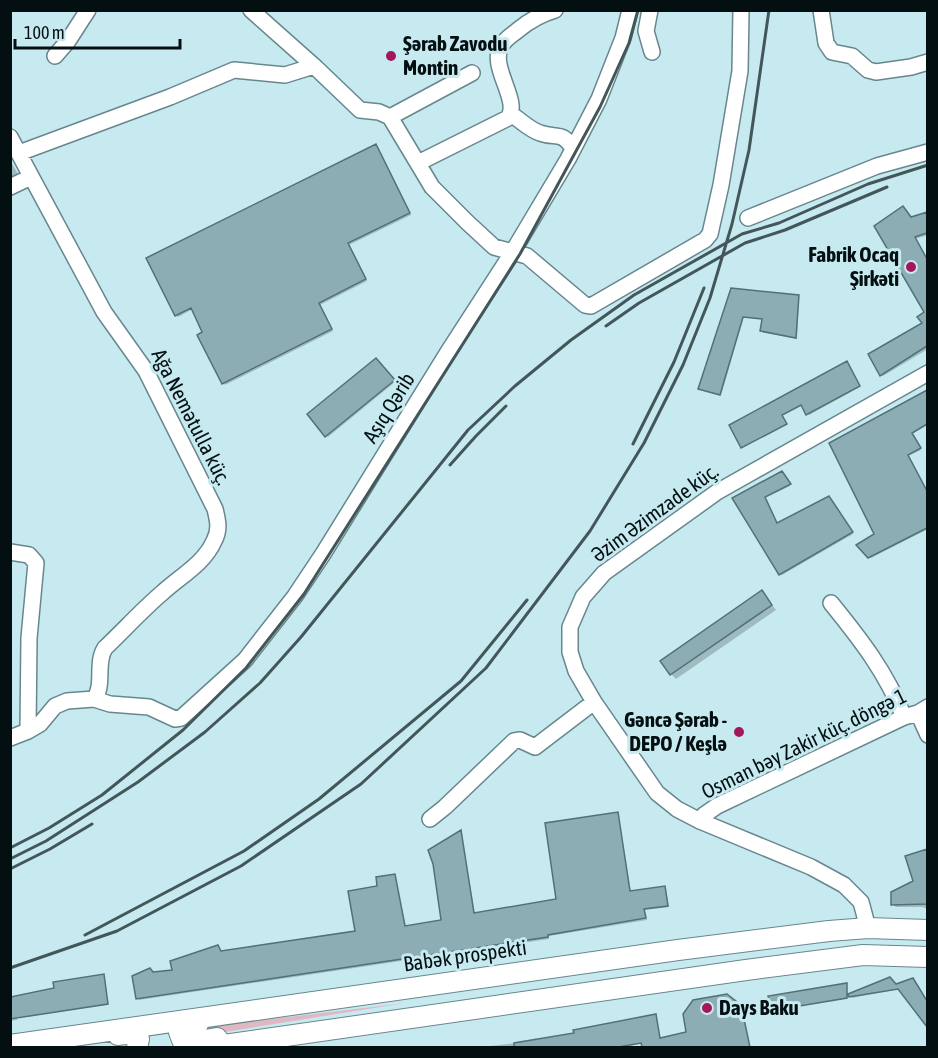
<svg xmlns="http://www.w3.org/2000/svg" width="938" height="1058" viewBox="0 0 938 1058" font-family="'Asap Condensed',sans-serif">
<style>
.green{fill:#dfb8c4}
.shadow{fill:#0003}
.building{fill:#8badb3;stroke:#517176;stroke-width:1.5}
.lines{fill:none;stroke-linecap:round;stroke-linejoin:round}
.minor-casing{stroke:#67878d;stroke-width:18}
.major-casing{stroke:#67878d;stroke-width:22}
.minor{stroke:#fff;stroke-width:15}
.major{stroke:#fff;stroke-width:20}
.rail{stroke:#435659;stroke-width:3}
.poi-dot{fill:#a4175d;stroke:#c7eaf0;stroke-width:2}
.labels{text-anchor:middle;stroke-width:6;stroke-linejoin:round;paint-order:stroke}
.poi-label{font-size:21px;font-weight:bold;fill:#040f11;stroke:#c7eaf0;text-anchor:start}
.street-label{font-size:21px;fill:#040f11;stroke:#c7eaf0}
</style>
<rect width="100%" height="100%" fill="#c7eaf0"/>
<path class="green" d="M405,1003L200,1036L196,1028Z"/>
<path class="shadow" d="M378,148L411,215L349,245L367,281L320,305L333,331L225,385L204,333L193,309L178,317L176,315Z
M10,160L18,174L10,178Z
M928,213V235L915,239L928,260V349L883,376L881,375L924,323L926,313L911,218Z
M732,289L799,296L797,339L762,332L764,319L744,317L721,395L700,390Z
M376,360L395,382L328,437L309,414Z
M848,364L860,387L809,415L803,405L782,416L787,425L743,447L731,425Z
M928,392V425L912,434L921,450L908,456L928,492V529L871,558L859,545L876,535L831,444Z
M781,473L790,486L765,498L777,524L829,498L853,534L782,575L734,499Z
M762,592L776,610L676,679L671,674Z
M618,814L631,892L664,887L666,889L669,907L645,910L647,920L549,936V939L139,1000L137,998L153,974L174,971L218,946L221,953L356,932L379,887L394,876L406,927L442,921L461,832L475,914L558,900Z
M928,850V909L922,907H896L893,904L915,882L907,857Z
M104,977L108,1004L17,1018V1020L10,1021V998Z
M914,981L928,1002V1025L900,989L852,998L849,995Z
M846,985L848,998L772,1010Z
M741,1008L750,1048H643V1043L622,1048H472L526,1042L575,1034L656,1016L661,1040L688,1033Z"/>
<path class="building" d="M376,144L410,213L348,243L366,279L319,303L332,329L222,384L197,335L202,332L191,308L175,316L146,258Z
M903,206L911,217L927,212V233L915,237L927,259V346L880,376L868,354L922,323L917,317L924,312L874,226Z
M731,288L799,295L796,338L760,331L762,319L743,317L720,395L698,389Z
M376,358L395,380L325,437L307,414Z
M847,361L860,386L806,415L801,405L782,415L787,424L741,448L729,425Z
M927,390V424L912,433L921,448L908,455L927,491V528L868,558L856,545L874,534L829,443Z
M782,471L791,484L765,497L777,523L829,496L853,532L779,575L732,498Z
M762,590L772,605L670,675L660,661Z
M618,812L630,891L665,886L668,906L644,909L646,918L548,935V937L136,999L132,976L150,968L153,972L172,970L170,961L218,945L221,951L355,931L348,891L377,886L376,877L395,874L405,926L441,920L433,864L428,850L461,830L474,913L556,899L545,823Z
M927,849V904L891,905V892L913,881L905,856Z
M104,974L108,1004L10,1019V997L54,988L53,982Z
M890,977L896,984L913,978L927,1001V1027L898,989L849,997L848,994Z
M847,983V998L770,1011L768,996Z
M727,994L741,1005L750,1047H642L641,1043L618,1047H514V1043L574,1033L573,1030L656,1014L660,1038L686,1032L683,1014L693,1000Z"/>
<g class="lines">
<g class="minor-casing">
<path id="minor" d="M251,10L314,66L360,110L379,112L390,117L432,187L467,222L494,247L527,256L585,305L591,306L705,240L710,234L721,185L740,71L741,10
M650,10L646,31L652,52
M821,10L826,43L832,52L852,56L868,70L876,72L911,67L928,62
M55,56L68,41L88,10
M511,114C520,120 530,130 540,133C556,139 562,130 573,149
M390,117L472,73
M10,137L104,312L146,371L215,509C218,521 220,530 214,541C204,564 179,577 162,593C142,610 124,630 105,648C95,663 105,685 94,699
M19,153L170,97L234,70L285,75L314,66
M418,163L508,118C521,101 489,67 501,46C505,39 512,35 518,30C529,21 541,14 555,10
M10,187L31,177
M748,218L877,166L928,152
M10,552L29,555L36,563L29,638L28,731
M831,603C861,640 886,672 904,717
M918,713L928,735
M10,738L28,731L40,724L55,706L67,701L94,699L110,704L149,707L175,719L181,718L245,660L295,596L323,554L448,352L512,253L568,159L599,99L623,38L630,10
M430,819L445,807L514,741L520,740L535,747L594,702
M700,821L704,815L717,806L904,717L918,713L928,707
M868,928L861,902L844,885L811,867L700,821L677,809L657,793L594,702L576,671L570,652V627L583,597L604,573L717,492L928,373"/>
</g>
<g class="major-casing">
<path id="major" d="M198,1024L182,1028L179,1032L182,1040L193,1042L217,1038
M118,1035C126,1034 134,1032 139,1039L137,1048
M10,1045L678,950L829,931L868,928L928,930
M203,1048L746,970L863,955L928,957"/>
</g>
<use href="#minor" class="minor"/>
<use href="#major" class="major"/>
<path class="rail" d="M606,326L639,303L745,243L785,230L887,187
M633,444L674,362L704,288
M450,465L476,436L506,406
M10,848L49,828L102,795L183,730L246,668L304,594L520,254L600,107L629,43L638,10
M10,859L46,841L138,782L205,732L260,683L301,637L468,430L515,386L571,340L634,295L742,234L779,223L868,184L928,165
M10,869L50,849L92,824
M85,935L244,851L319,799L461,681L527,600
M10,968L117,931L241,866L361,784L486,668L590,531L644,443L683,365L710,298L732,224L749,150L769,10"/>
</g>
<g class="poi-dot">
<circle cx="391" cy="56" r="6"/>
<circle cx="911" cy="267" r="6"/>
<circle cx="739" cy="732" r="6"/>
<circle cx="707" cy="1008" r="6"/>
</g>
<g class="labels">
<g class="poi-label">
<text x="403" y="51">Şərab Zavodu<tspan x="403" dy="24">Montin</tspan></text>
<text x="899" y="262" text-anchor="end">Fabrik Ocaq<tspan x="899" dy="24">Şirkəti</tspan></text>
<text x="727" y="727" text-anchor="end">Gəncə Şərab -<tspan x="727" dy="24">DEPO / Keşlə</tspan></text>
<text x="719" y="1015">Days Baku</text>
</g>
<g class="street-label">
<text transform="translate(389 408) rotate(-58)" y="7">Aşıq Qərib</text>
<text transform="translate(191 417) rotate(63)" y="7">Ağa Nemətulla küç.</text>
<text transform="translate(655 513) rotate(-36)" y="7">Əzim Əzimzade küç.</text>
<text transform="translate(804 744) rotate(-26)" y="7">Osman bəy Zakir küç. döngə 1</text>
<text transform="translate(465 956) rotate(-8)" y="7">Babək prospekti</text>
</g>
</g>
<rect width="938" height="1058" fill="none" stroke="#040f11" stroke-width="24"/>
<path d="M15 39v9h165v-9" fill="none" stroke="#040f11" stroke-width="3"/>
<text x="24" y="39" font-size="18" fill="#040f11" stroke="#c7eaf0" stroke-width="4.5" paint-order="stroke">100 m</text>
</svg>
